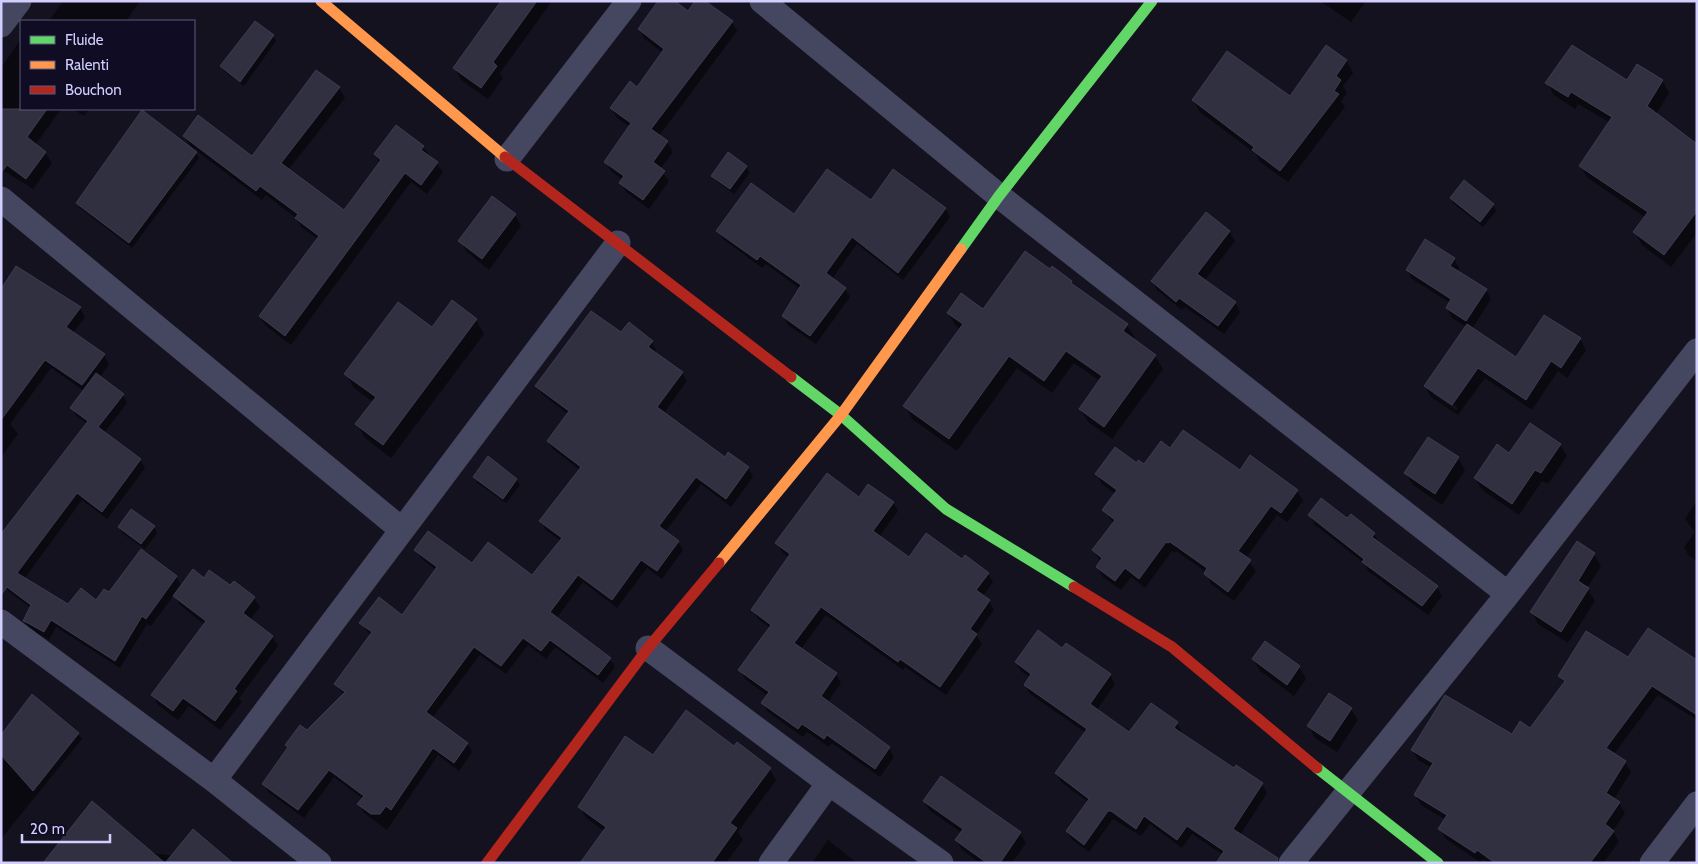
<svg xmlns="http://www.w3.org/2000/svg" width="1698" height="864" viewBox="0 0 1698 864" font-family="Cabin,sans-serif">
<style>
.shadow{fill:#0007;fill-rule:evenodd}
.building{fill:#313041;stroke:#3e3b53}
.lines{fill:none;stroke-linecap:round;stroke-linejoin:round}
.street{stroke:#454660;stroke-width:25}
.fast{stroke:#63d668;stroke-width:11}
.slow{stroke:#ff974d;stroke-width:11}
.jam{stroke:#b3261e;stroke-width:11}
</style>
<rect width="100%" height="100%" fill="#13121e"/>
<path class="shadow" d="M63,1H140L126,21H49Z
M502,1H552L500,73L503,78L488,99L461,80L455,68Z
M1320,1H1366L1351,22Z
M689,12L732,22L737,31L659,136L667,142L673,152L660,169L669,181L649,209L626,192L621,183L623,180L611,171L606,162L630,127L617,118L611,108L638,88L663,53L645,39L639,29Z
M273,36L276,41L244,86L225,72L222,66Z
M21,39V109H61L35,145L45,152L52,163L33,189L1,169V68Z
M1326,47L1346,61L1353,73L1343,86L1347,93L1341,101L1345,107L1288,182L1260,162L1256,154L1200,112L1193,100L1290,98Z
M1662,80L1669,93L1656,114L1697,144V233L1671,267L1642,245L1635,233L1646,218L1588,178L1580,166L1609,122L1578,104L1575,109L1554,95L1547,83Z
M339,88L345,98L288,170L344,212L380,163L375,154L423,147L443,172L427,194L411,182L291,345L266,326L260,317L318,239L302,228L296,218L266,195L262,200L194,149L199,158L132,248L80,208L77,203L192,149L184,136L252,158Z
M73,109H89L84,116Z
M746,167L750,172L734,194L716,181L713,176Z
M1451,199L1493,205L1496,211L1483,227L1454,204Z
M871,202L945,208L950,217L903,280L857,244L832,279L845,289L850,297L816,344L788,325L784,316L800,289L766,264L762,268L723,239L718,231Z
M515,215L521,226L489,270L467,252L460,241Z
M1229,231L1235,241L1204,281L1235,303L1240,312L1224,334L1185,307L1182,310L1157,290L1152,281Z
M1454,259L1459,268L1457,272L1486,290L1491,299L1472,329L1516,359L1580,339L1586,350L1567,378L1558,371L1532,410L1485,378L1458,415L1431,397L1425,386L1467,327L1452,318L1447,308L1450,303L1412,279L1407,270ZM1433,390L1458,408L1456,410L1433,394Z
M1050,271L1071,282L1074,287L1127,325L1135,338L1133,340L1155,356L1163,369L1112,439L1088,422L1080,409L1100,381L1074,363L1052,393L1017,368L957,451L912,419L905,406L960,329L956,326L948,313L984,311Z
M1,292L80,308L85,317L73,333L104,355L109,364L100,377L123,395L127,403L104,433L140,460L145,468L107,519L82,500L24,579L68,605L96,602L109,594L141,550L176,577L182,586L204,579L231,587L254,598L260,607L250,620L272,637L278,646L239,698L242,702L220,730L189,706L178,720L158,705L153,695L205,625L180,605L174,595L151,626L147,624L120,668L56,627L49,640L29,629L25,621L31,608L8,591L3,583L88,424L76,416L72,408L84,391L51,368L10,424L18,434L1,457Z
M476,320L484,334L391,458L365,438L357,424L373,402L354,388L346,374L433,329Z
M621,334L652,342L656,350L655,353L682,373L687,381L664,413L725,459L729,454L748,468L753,477L731,507L701,484L665,532L678,542L683,550L662,579L647,568L617,608L583,582L556,619L610,659L615,667L603,683L555,647L546,659L528,645L506,674L480,655L432,718L468,744L472,752L459,771L438,755L387,830L364,813L359,804L363,799L334,777L304,818L268,792L264,784L289,748L344,695L335,684L371,636L361,623L402,616L436,570L421,558L416,550L472,565L534,577L561,541L546,530L541,521L580,470L553,449L548,441L568,414L542,394L537,386Z
M1560,445L1567,456L1548,484L1542,481L1519,515L1482,490L1475,478L1510,454Z
M1171,450L1297,491L1303,501L1287,522L1277,515L1246,558L1256,571L1234,601L1211,584L1206,572L1176,551L1174,553L1172,551L1145,588L1131,577L1121,590L1103,577L1097,567L1101,562L1093,550L1113,523L1104,510L1115,494L1102,484L1097,474L1137,464L1144,466Z
M1458,458L1465,470L1442,505L1413,485L1406,474Z
M474,477L517,480L520,485L506,503L477,483Z
M859,498L893,502L898,511L879,537L909,559L963,560L988,574L993,582L983,596L989,601L994,610L976,635L982,644L946,695L905,667L903,670L826,615L801,649L836,674L841,683L827,703L889,748L894,757L880,777L832,743L829,747L807,732L803,737L768,712L763,703L768,696L745,679L740,670L770,628L758,619L753,610L789,558L782,552L777,543Z
M1697,500V561L1689,556L1684,547L1695,532L1685,519Z
M1310,515L1348,520L1374,534L1380,544L1437,587L1442,596L1428,615L1369,572L1364,563L1315,525Z
M119,527H154L157,533L145,549L122,533Z
M1577,543L1594,554L1601,566L1587,588L1595,601L1568,643L1538,624L1532,612Z
M1265,642L1299,667L1306,679L1294,696L1260,671L1253,659Z
M1063,649L1110,675L1115,684L1096,711L1129,734L1177,723L1182,732L1180,734L1234,770L1262,784L1267,793L1240,835L1223,855L1192,834L1182,848L1150,824L1141,836L1113,819L1089,852L1072,840L1067,831L1088,802L1061,782L1056,773L1086,733L1030,694L1025,685L1030,678L1021,671L1016,663Z
M1629,659L1697,674V720L1658,695L1614,754L1625,762L1631,772L1614,799L1619,803L1625,813L1613,831L1619,842L1603,863H1488L1483,859L1481,863L1446,839L1440,829L1446,820L1421,805L1415,795L1432,768L1418,760L1412,750L1512,736L1530,730L1564,684L1559,676Z
M1351,709L1358,720L1337,752L1315,738L1309,726Z
M78,734L82,739L1,839V736Z
M734,748L770,769L776,780L738,832L743,840L727,861L729,863H582L604,831L586,818L580,807L654,757Z
M941,777L1020,833L1026,843L1012,863H980L962,850L957,841L962,833L930,811L924,801Z
M828,840L857,863H812Z
M152,853L231,863H44Z"/>
<path class="building" d="M501,1H537L493,62L497,66L481,88L453,68Z
M658,1H675L688,11L695,1H705L733,21L651,129L668,141L653,162L665,171L643,200L619,183L624,176L604,162L631,123L610,108L630,81L637,87L664,49L638,29Z
M255,21L274,35L240,82L220,66Z
M1326,45L1347,60L1336,76L1341,80L1334,91L1339,94L1280,171L1252,150L1254,147L1192,100L1227,51L1290,96Z
M1572,45L1627,80L1637,64L1663,80L1647,106L1697,144V211L1664,255L1633,232L1648,212L1579,166L1612,117L1571,92L1568,97L1545,83Z
M316,70L340,87L281,163L344,210L381,160L374,154L396,125L424,146L421,150L438,162L421,185L405,173L285,336L259,316L319,236L295,218L298,214L260,186L256,191L183,136L198,115L252,156Z
M1,109H47L27,137L46,152L26,179L7,165L1,173Z
M142,110L197,152L129,243L76,203Z
M728,152L747,166L730,189L711,176Z
M827,169L871,200L893,169L946,208L898,273L852,237L826,273L846,288L810,336L782,316L801,285L760,256L757,260L716,231L751,183L794,214Z
M1464,180L1494,204L1480,222L1450,198Z
M492,196L516,214L482,259L458,241Z
M1206,212L1230,231L1197,274L1236,302L1218,326L1179,298L1176,302L1151,281Z
M1425,239L1455,258L1450,266L1487,289L1466,321L1446,308L1451,299L1406,270Z
M1025,251L1050,269L1052,266L1072,281L1071,283L1128,324L1123,331L1156,355L1104,427L1079,409L1102,376L1066,351L1044,381L1009,356L949,439L903,406L963,324L947,313L961,293L983,309Z
M16,266L81,307L66,327L105,354L82,385L45,360L1,420V289Z
M452,300L477,319L383,445L355,424L376,397L344,374L398,302L432,327Z
M591,311L621,332L629,322L653,341L648,347L683,372L657,407L725,457L728,452L749,467L726,499L696,477L659,526L679,541L657,571L641,560L612,600L578,575L550,612L611,658L598,675L550,640L541,651L523,638L501,666L474,647L426,712L468,743L454,763L433,748L391,810L386,806L380,814H371L357,804L364,796L329,770L298,810L262,784L288,747L285,745L300,725L307,730L345,692L334,684L372,632L359,623L379,597L402,615L437,567L414,550L428,531L472,563L488,542L532,575L562,538L539,521L581,467L547,441L569,411L535,386Z
M1544,315L1581,338L1561,368L1551,361L1526,400L1478,368L1452,405L1424,386L1467,324L1516,357Z
M96,373L124,394L98,427L141,459L102,512L77,493L17,573L68,604L81,588L96,600L104,589L109,592L141,549L177,576L146,619L142,616L115,661L51,620L44,632L26,622L23,621L31,605L7,587L1,595V534L88,421L70,408Z
M1530,423L1561,444L1541,473L1535,470L1512,504L1474,478L1497,444L1509,453Z
M1183,430L1240,470L1250,455L1298,490L1281,513L1271,506L1238,551L1251,560L1228,592L1204,574L1207,568L1170,542L1168,543L1166,542L1139,579L1125,568L1115,581L1096,567L1102,558L1092,550L1115,520L1102,510L1117,490L1095,474L1115,447L1137,463L1138,460L1144,464L1161,441L1170,448Z
M1428,437L1459,457L1435,494L1404,473Z
M488,456L517,479L503,499L473,477Z
M827,473L859,497L868,484L894,502L873,531L909,557L926,533L962,559L965,555L989,573L976,590L990,600L970,629L977,634L940,687L900,659L898,662L821,607L794,643L837,673L821,696L890,747L875,769L827,735L824,739L802,724L798,729L761,703L769,692L738,670L771,625L751,610L790,554L775,543Z
M1321,498L1347,518L1351,514L1375,533L1372,537L1438,586L1422,606L1362,562L1364,559L1308,515Z
M131,509L155,526L141,544L118,527Z
M1577,541L1595,553L1578,581L1589,588L1561,632L1530,612Z
M193,569L204,578L209,570L230,585L234,581L255,597L243,613L273,636L234,689L237,691L215,721L183,698L173,711L151,695L206,621L173,596Z
M1648,628L1697,660V715L1652,686L1606,748L1626,761L1606,793L1620,802L1605,824L1614,831L1590,863H1495L1477,850L1475,853L1438,829L1447,815L1414,795L1433,763L1411,750L1445,695L1512,734L1520,721L1530,728L1565,681L1558,676L1586,631L1628,657Z
M1038,630L1062,648L1066,643L1111,674L1090,704L1129,732L1151,703L1178,722L1174,728L1234,768L1236,765L1263,783L1233,829L1278,858L1277,863H1216L1224,851L1187,826L1177,840L1144,816L1136,829L1111,811H1108L1084,845L1066,831L1089,799L1055,773L1087,729L1024,685L1031,674L1015,662Z
M1265,641L1300,666L1287,685L1252,659Z
M1329,693L1352,708L1330,741L1307,726Z
M32,694L79,733L33,791L1,755V735Z
M686,710L734,746L737,742L771,768L730,823L737,828L712,863H580L606,827L578,807L625,736L653,755Z
M941,776L1021,832L1000,863H987L955,840L963,829L923,801Z
M92,801L165,863L193,829L233,863H43Z"/>
<g class="lines">
<path class="street" d="M762,1L999,196L1508,594
M1,25L19,1
M507,159L629,1
M1,199L401,529
M1,622L214,780L319,863
M648,648L829,783L941,863
M214,780L618,243
M771,863L829,783
M1291,863L1508,594L1697,351
M1652,863L1697,804"/>
<path class="fast" d="M961,249L999,196L1152,1
M791,377L841,415L946,509L1074,587
M1317,768L1438,863"/>
<path class="slow" d="M321,1L505,157
M719,563L841,415L961,249"/>
<path class="jam" d="M505,157L791,377
M1074,587L1172,647L1317,768
M487,863L648,648L719,563"/>
</g>
<rect width="1698" height="864" fill="none" stroke="#d2cfff" stroke-width="5"/>
<rect x="20" y="20" width="175" height="90" fill="#0f0c24" stroke="#5d5a7c"/>
<rect x="30" y="36" width="25" height="8" fill="#63d668" stroke="#5d5a7c"/>
<text x="65" y="45" font-size="15" fill="#d2cfff">Fluide</text>
<rect x="30" y="61" width="25" height="8" fill="#ff974d" stroke="#5d5a7c"/>
<text x="65" y="70" font-size="15" fill="#d2cfff">Ralenti</text>
<rect x="30" y="86" width="25" height="8" fill="#b3261e" stroke="#5d5a7c"/>
<text x="65" y="95" font-size="15" fill="#d2cfff">Bouchon</text>
<path d="M22 834v8h88v-8" fill="none" stroke="#d2cfff" stroke-width="2.5"/>
<text x="30" y="834" font-size="15" fill="#d2cfff" stroke="#0f0c24" stroke-width="4" paint-order="stroke">20 m</text>
</svg>
